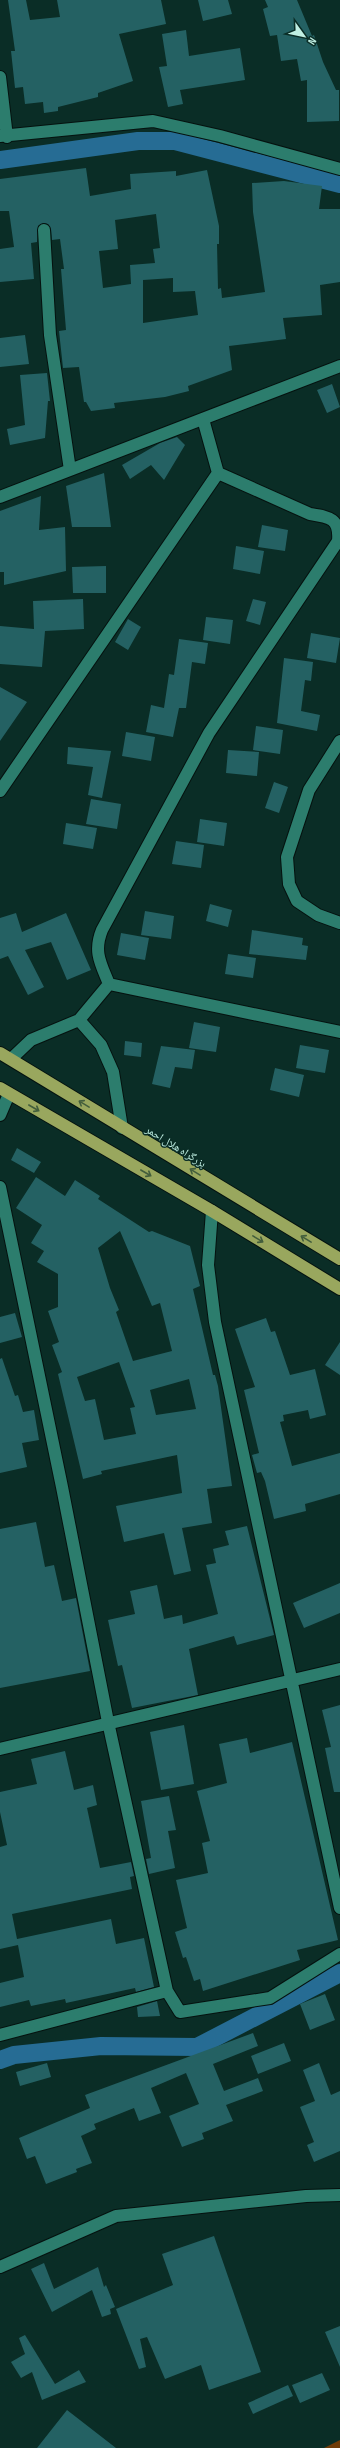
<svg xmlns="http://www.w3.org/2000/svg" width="340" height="2448" viewBox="0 0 340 2448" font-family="'Sofia Sans Condensed','Noto Naskh Arabic',sans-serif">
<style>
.green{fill:#703c08}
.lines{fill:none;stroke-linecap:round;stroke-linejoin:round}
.canal{stroke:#266c94;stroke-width:18}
.building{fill:#246163;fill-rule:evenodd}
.minor-casing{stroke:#05120f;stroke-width:14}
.highway-casing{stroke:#05120f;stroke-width:14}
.minor{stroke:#2c7d6d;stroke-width:12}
.highway{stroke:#99a75e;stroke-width:12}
.oneway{stroke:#435e3c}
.labels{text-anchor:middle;stroke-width:3;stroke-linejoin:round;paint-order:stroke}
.street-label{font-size:11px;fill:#c0efe3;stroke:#0a2d26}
</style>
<rect width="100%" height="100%" fill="#0a2d26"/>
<path class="green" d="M340,2440V2448H324Z"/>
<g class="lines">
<path class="canal" d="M0,160L138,141H175L340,184
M0,2060L14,2055L101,2046L197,2047L340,1973"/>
</g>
<path class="building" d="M8,0H26L30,20L60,17L57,0H161L166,24L119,34L133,81L98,93V97L58,107V111L44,113L43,102L25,104L23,87L15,88L11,51H15Z
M198,0H228L232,14L203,21Z
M265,0H297L312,36L314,35L323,62L336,90H339V121L307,122V80L301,81L297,59L281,61L277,35L270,36L263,9L268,7Z
M186,30L189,56L240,48L245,80L180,90L183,104L168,107L159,67L167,66L162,34Z
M86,168L90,196L131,189L130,174L176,171V176L207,170L219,226V244H217L218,289L221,288L222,298L265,292L253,212L252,183L284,181L322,186L319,209H340V282L320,285L322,315L283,318L286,339L229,346L232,370L188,386L189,391L165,397L114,403L115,408L91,411L86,402H84L79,367L63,368L59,331L66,330L61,269H64L60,239L52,240L51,229L48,224L43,223L38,226L37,242L31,243L34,279L0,282V249L14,247L9,211H0V179ZM156,214L160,248L153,249L155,263L130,265L131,284L103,288L99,251L118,249L115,220ZM173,278V292L195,291L198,315L143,323V280Z
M25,335L29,364L0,367V338Z
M47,373L50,401H48L45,438L10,445L7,429L25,425L20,375Z
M332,384L340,407L327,413L317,390Z
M177,437L185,445L164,480L151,465L130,479L122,465L160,443Z
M104,473L111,527H72L66,486Z
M41,496L39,530L65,527L66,571L4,585V572H0V511Z
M262,525L288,530L285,551L258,547Z
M236,546L264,551L260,574L233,569Z
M106,566V593H73L72,567Z
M83,599L84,629L45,631L42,667L0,664V626L34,629L33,601Z
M253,599L266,602L260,625L246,621Z
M206,617L233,620L230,644L203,640Z
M128,619L141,627L128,650L115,642Z
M311,633L340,638L336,663L307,658Z
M179,639L208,643L205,664L192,662L186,708H179L173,737L146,732L151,705L164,708L169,674L174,675Z
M284,658L313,662L311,681L305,680L301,711L320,715L317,731L277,723Z
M0,687L27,702L0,741Z
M256,726L283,730L280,754L253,750Z
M126,732L155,737L151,761L122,756Z
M68,747L111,751L102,798L88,795L93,767L67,764Z
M228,750L259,752L257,776L226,773Z
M274,782L288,787L279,813L265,808Z
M91,799L121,804L117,829L86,824Z
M200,819L227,823L224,846L197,842Z
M66,823L97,828L93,849L63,844Z
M176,841L204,845L201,868L172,864Z
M210,904L232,910L228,927L206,921Z
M145,911L174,916L171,939L141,935Z
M16,913L22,932L66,913L91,970L67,980L51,942L25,950L44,987L28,995L8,956L0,959V918Z
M252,930L303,938L302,945L308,946L306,960L249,954Z
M121,933L149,938L145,960L117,955Z
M228,954L256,958L253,978L225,974Z
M194,1022L220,1027L216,1052L189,1048Z
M125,1041L142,1043L141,1057L124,1055Z
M300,1045L329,1050L325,1073L296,1068Z
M161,1046L195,1050L192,1069L175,1067L170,1088L152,1084Z
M275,1068L304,1075L299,1097L270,1090Z
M17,1148L41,1162L34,1173L11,1160Z
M36,1177L65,1196L75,1180L100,1196L98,1199L149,1232L152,1231L190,1246L200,1286L193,1289L213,1375H215L218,1386L232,1486L207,1489L212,1523L182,1528L191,1571L174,1575L164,1533L124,1542L116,1506L182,1493L177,1455L101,1471L102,1474L83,1479L58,1374L62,1372L52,1345L59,1342L48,1311L58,1307V1274L37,1262L44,1251L31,1243L42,1225L16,1208ZM120,1231L152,1306L160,1303L172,1351L133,1361L116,1312L119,1310L110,1288L98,1248ZM119,1362L135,1407L130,1408L136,1434L104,1440L95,1399L85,1401L77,1377ZM189,1379L196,1409L156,1415L150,1390Z
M15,1313L22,1337L0,1343V1317Z
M266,1318L271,1332L275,1331L290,1375L315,1369L326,1415L310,1419L308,1410L283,1415L284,1421L280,1422L292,1466L340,1453V1494L305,1504L306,1511L274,1519L265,1481L261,1472L257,1473L252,1455L259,1453L244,1390L255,1387L235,1329Z
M340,1342V1375L325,1365Z
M2,1358L15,1396L18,1395L23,1412L34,1410L39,1440L22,1443L27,1467L0,1473V1359Z
M36,1522L45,1567L54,1565L62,1601L76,1598L90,1671L0,1688V1529Z
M247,1526L274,1635L237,1645L234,1636L189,1649L198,1695L132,1708L122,1665L118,1666L108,1620L135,1614L130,1591L157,1585L164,1619L182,1615L183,1624L218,1614L206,1565L216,1563L213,1549L229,1545L225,1531Z
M340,1583V1613L304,1628L293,1603Z
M340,1705V1792H334L325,1748L331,1747L322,1710Z
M184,1725L194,1784L161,1790L150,1732Z
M247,1738L250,1753L292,1742L338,1940L297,1950L300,1960L203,1991L200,1979L194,1981L186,1957L183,1958L175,1932L187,1928L176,1880L208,1873L202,1843L210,1841L197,1791L227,1783L219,1744Z
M65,1751L74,1790L93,1785L97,1805L87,1808L100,1868L131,1862L134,1876L130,1877L132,1889L12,1914L17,1939L111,1919L116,1944L144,1938L154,1987L136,1992L135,1988L66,2003L65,1999L31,2006L29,2000L0,2007V1983L24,1977L18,1945L0,1949V1847L7,1845L0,1812V1792L37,1784L31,1759Z
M169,1796L176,1830L168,1831L175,1868L149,1874L146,1859L151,1858L141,1801Z
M325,1994L335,2020L310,2030L300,2004Z
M157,2001L160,2016L138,2017L137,2007Z
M253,2033L258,2046L213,2064L224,2091L258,2078L263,2091L226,2105L233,2121L202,2133L204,2139L182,2147L169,2116L199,2104L186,2073L151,2088L161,2113L139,2121L134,2108L94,2124L96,2129L81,2136L92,2163L76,2169L77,2172L46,2184L35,2156L27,2159L19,2138L90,2108L85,2095Z
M284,2043L291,2061L258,2074L251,2056Z
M47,2063L51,2077L20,2086L16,2072Z
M319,2063L331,2095L340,2091V2151L314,2162L307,2145L314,2142L300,2107L315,2101L303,2070Z
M214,2236L261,2372L209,2390L201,2365L165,2379L147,2337L140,2339L146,2367L139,2369L116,2309L173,2285L162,2254Z
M44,2263L54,2289L98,2267L104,2287L106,2285L115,2307L110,2309L111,2314L102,2317L92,2290L52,2312L31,2269Z
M340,2326V2367L325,2332Z
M25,2335L55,2384L79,2370L86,2382L42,2400L32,2372L21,2378L11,2362L25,2354L19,2338Z
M322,2373L330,2390L300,2403L292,2385Z
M288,2385L293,2396L253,2414L248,2403Z
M67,2410L116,2448H37Z"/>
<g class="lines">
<g class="minor-casing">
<path id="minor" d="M0,77L7,137
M0,136L153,121L220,136L340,169
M44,230L50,335L70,470
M0,497L340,366
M340,741L309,790L287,857L289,884L297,901L318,915L340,923
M0,791L218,473L203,419
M109,984C101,964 93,952 102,930L209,733L338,541C340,518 329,517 310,514L218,473
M109,984L340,1032
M79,1020L101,1045L113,1072L122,1128
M11,1059L31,1040L79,1020L109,984
M0,1115L9,1094
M0,1187L62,1487L108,1722L167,1991L180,2012L270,1998L340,1954
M212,1211L208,1265L215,1322L340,1908
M0,1749L340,1669
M0,2035L167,1991
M0,2267L116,2216L306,2196L340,2195"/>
</g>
<g class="highway-casing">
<path id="highway" d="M0,1053L340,1259
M0,1088L212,1211L340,1289"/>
</g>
<use href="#minor" class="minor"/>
<use href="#highway" class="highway"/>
</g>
<defs><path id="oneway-shaft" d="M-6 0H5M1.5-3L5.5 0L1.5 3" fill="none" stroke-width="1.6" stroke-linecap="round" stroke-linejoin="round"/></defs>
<g class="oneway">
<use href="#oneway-shaft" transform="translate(84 1104) rotate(-149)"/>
<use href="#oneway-shaft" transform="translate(34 1108) rotate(30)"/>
<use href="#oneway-shaft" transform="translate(195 1172) rotate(-148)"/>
<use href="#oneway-shaft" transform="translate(146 1173) rotate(30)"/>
<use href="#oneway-shaft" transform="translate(258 1239) rotate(31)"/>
<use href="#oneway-shaft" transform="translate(306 1239) rotate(-149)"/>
</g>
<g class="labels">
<g class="street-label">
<text transform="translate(176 1146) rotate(32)" y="4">بزرگراه هلال احمر</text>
</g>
</g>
<g transform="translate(304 36) rotate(123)" stroke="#0a2d26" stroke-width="3" paint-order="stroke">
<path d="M0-3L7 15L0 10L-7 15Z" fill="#c0efe3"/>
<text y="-6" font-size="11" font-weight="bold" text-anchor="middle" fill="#c0efe3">N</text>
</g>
</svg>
